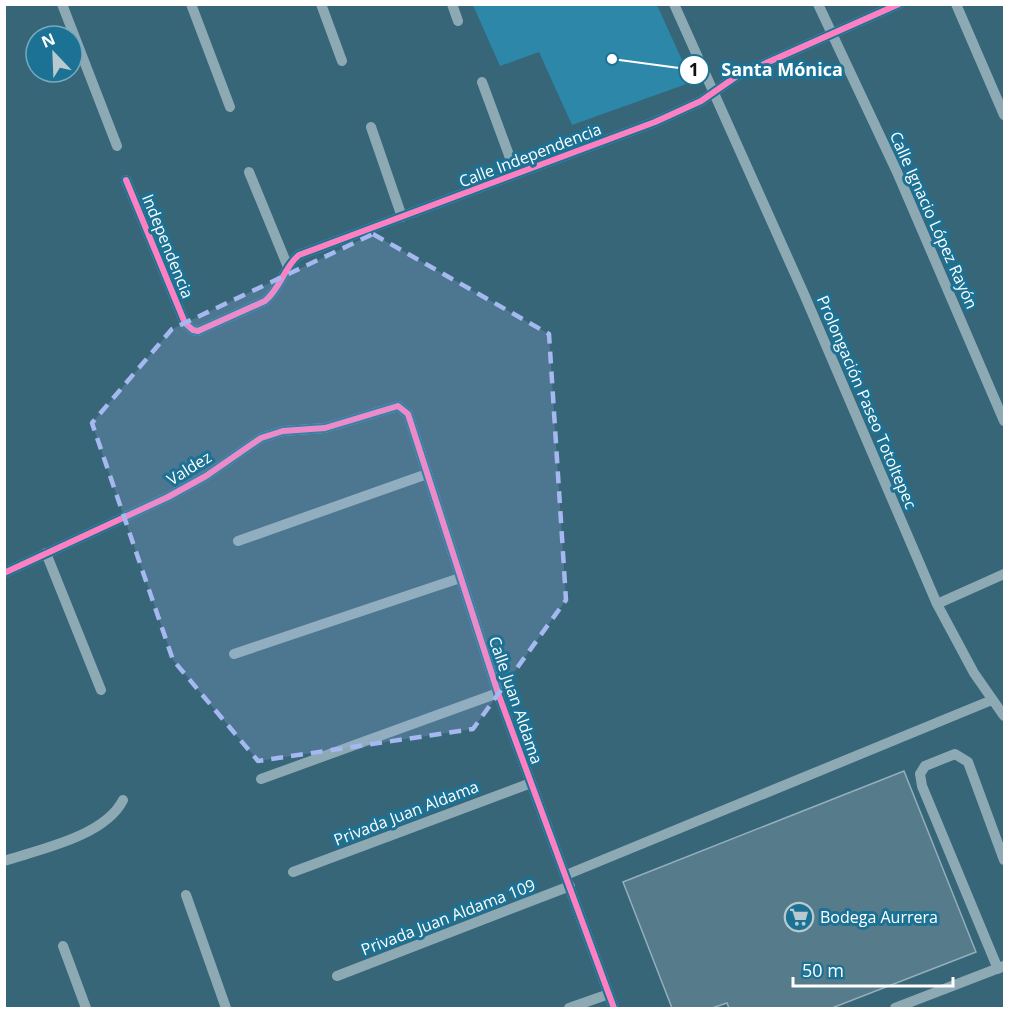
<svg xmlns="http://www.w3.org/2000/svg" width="1009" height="1013" viewBox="0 0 1009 1013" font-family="'Open Sans',sans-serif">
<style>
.green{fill:#2d87a9}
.building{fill:#567b8a;stroke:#94afba;stroke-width:1.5}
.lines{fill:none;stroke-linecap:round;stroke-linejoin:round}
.minor{stroke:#8daab4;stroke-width:10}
.cycleway-casing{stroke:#1c7294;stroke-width:10}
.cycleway{stroke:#ff80c0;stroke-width:6}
.marked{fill:#a5b8ef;fill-opacity:0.2;stroke:#a5b8ef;stroke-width:4.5;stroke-dasharray:12 8;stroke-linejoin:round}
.labels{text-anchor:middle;stroke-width:6;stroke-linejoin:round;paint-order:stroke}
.street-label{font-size:16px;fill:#fff;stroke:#1c7294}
.poi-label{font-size:16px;fill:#fff;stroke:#1c7294;text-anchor:start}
.leader{fill:none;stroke:#fff;stroke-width:2}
.callout-dot{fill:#fff;stroke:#1c7294;stroke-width:2}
.mark-label{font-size:18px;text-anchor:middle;font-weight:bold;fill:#111}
.callout-label{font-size:18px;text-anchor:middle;font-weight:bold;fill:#fff;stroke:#1c7294;stroke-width:6;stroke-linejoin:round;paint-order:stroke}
</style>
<rect width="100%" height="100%" fill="#376679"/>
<path class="green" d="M473,5H657L692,82L572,125L539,52L500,66Z"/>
<path class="building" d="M904,771L976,952L832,1008H729L727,1003L712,1008H672L623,882Z"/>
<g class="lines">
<path class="minor" d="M62,4L117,146
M191,4L230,107
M321,4L342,61
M452,4L458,21
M674,4L804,294L937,604L974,673L1004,716
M818,4L897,172L1004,421
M956,4L1004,115
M482,82L516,174
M371,127L402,217
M249,172L288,267
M126,180L185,323L193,330L198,331L265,301C281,288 284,267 299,255L655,122L701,101L737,76L899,4
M238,541L427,474
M46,553L101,690
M4,573L168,497L206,476L261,438L283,431L325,428L398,406L408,414L498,693L614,1008
M937,604L1004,574
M234,654L460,578
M261,779L498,693
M4,861C41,849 105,836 123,800
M293,872L531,783
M566,875L992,700
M186,895L226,1008
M63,946L86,1008
M998,969L922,786L920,774L925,766L955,754L968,762L1004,860
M337,976L570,886
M569,1008L609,994
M895,1008L1004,966"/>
<g class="cycleway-casing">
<path id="cycleway" d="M126,180L185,323L193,330L198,331L265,301C281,288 284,267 299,255L655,122L701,101L737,76L899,4
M4,573L168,497L206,476L261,438L283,431L325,428L398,406L408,414L498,693L614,1008"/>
</g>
<use href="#cycleway" class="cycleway"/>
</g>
<path class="marked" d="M373,234L549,334L566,600L473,729L258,761L173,660L92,423L172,329Z"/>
<defs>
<g id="supermarket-ring" transform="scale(1.5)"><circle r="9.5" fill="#1c7294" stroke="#b9c9d0" stroke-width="1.5"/><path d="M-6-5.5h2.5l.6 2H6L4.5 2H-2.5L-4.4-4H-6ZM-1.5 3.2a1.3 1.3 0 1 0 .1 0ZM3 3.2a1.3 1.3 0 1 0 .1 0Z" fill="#b9c9d0"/></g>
</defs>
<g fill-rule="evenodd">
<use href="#supermarket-ring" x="799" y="917"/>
</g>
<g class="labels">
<g class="street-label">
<text transform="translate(530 155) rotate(-21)" y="6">Calle Independencia</text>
<text transform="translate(934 220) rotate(66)" y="6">Calle Ignacio López Rayón</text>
<text transform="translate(168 246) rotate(68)" y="6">Independencia</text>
<text transform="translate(867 402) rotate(67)" y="6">Prolongación Paseo Totoltepec</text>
<text transform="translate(189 468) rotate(-32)" y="6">Valdez</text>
<text transform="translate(516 700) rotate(71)" y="6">Calle Juan Aldama</text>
<text transform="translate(406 813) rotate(-21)" y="6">Privada Juan Aldama</text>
<text transform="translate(448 917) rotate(-21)" y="6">Privada Juan Aldama 109</text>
</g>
<g class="poi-label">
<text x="820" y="923">Bodega Aurrera</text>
</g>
</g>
<path class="leader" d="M612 59L694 70"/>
<g class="callout-dot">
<circle cx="612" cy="59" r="6"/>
<circle cx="694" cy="70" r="15"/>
</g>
<g class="mark-label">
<text x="694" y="76">1</text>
</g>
<g class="callout-label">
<text x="782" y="76">Santa Mónica</text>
</g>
<rect width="1009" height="1013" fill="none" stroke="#ffffff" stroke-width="12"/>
<g transform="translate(54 54) rotate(337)"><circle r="28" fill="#1c7294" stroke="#77aabf" stroke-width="1.5"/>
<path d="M0-4.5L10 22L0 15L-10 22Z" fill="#b9c9d0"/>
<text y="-9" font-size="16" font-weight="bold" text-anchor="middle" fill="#ffffff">N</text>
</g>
<path d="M793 977v9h160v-9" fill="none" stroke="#ffffff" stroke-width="3"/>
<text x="802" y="977" font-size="18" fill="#ffffff" stroke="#1c7294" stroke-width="4.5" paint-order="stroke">50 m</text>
</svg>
